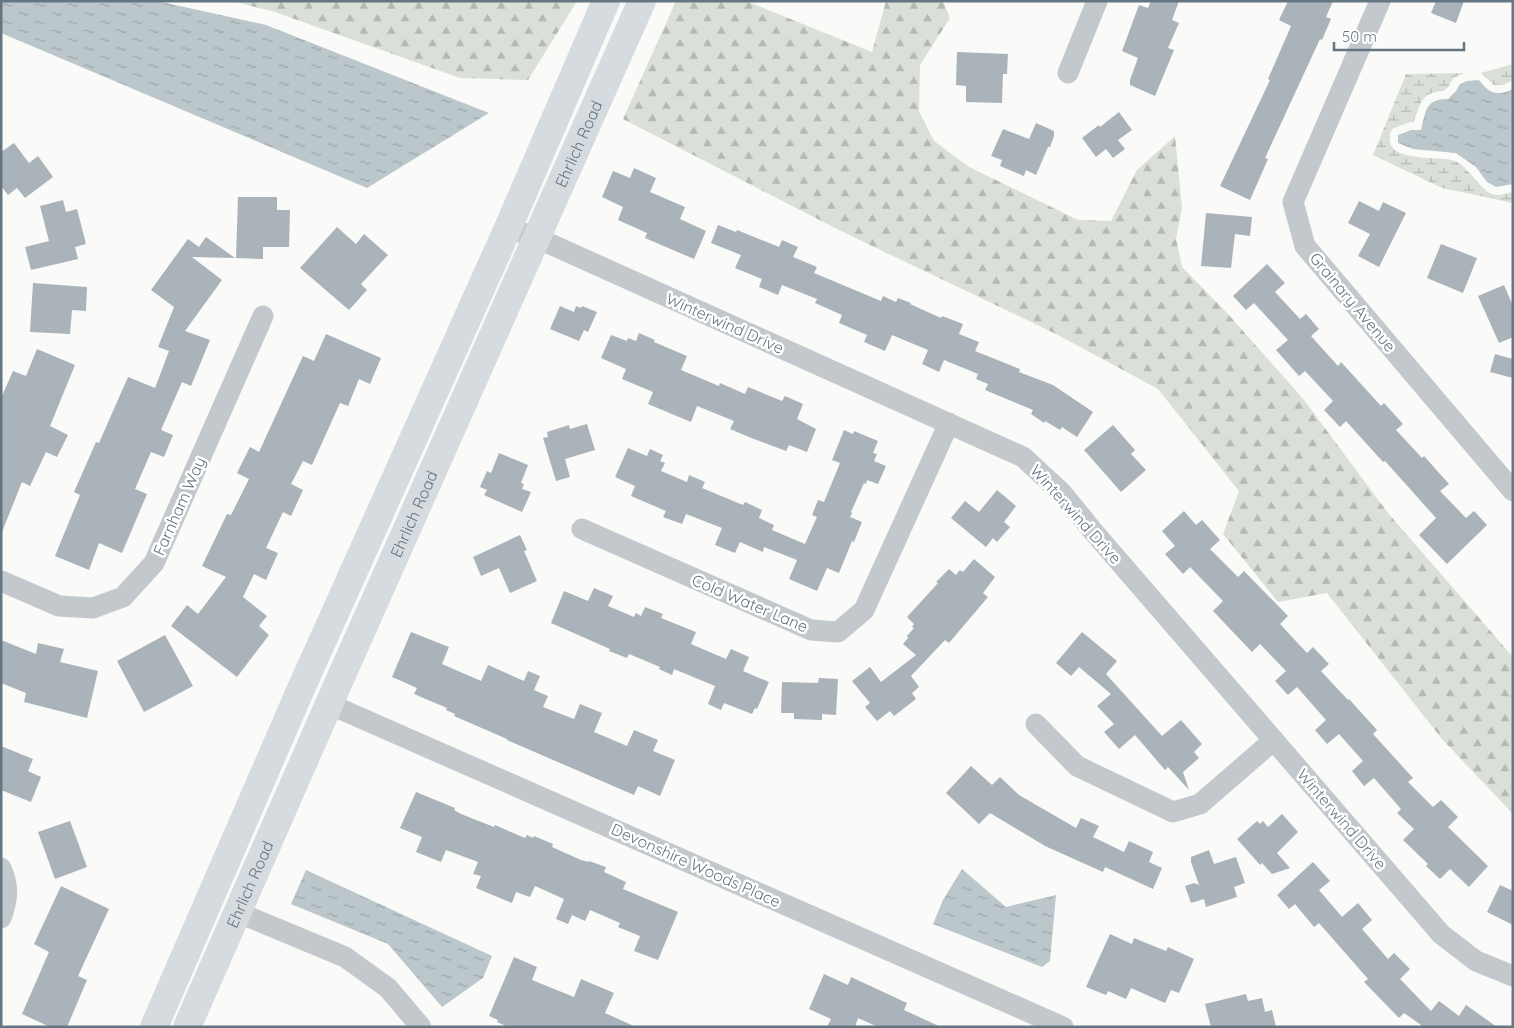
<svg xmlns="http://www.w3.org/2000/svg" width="1514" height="1028" viewBox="0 0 1514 1028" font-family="Quicksand,sans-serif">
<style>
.forest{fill:url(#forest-firs)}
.wetland{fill:url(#wetland-marsh)}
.water{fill:url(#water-ripples)}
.building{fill:#aab3b9}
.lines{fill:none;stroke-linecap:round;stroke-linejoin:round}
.minor{stroke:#c3c8cc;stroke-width:21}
.major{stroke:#d6dbdf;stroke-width:28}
.labels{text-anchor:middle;stroke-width:5;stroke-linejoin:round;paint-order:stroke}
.street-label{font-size:16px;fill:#657683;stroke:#fff}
</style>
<defs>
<pattern id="forest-firs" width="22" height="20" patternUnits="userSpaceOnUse" patternTransform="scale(1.25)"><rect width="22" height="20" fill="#dadfd7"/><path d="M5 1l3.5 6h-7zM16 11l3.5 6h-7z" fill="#b4b9b4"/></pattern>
<pattern id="wetland-marsh" width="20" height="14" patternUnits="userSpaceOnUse" patternTransform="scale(1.25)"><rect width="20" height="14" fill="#dadfd7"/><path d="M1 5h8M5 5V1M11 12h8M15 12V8" fill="none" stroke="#b4b9b4"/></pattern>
<pattern id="water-ripples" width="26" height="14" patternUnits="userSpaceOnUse" patternTransform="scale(1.25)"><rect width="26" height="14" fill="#bbc7cb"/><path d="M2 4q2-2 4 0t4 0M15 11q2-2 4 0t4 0" fill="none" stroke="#9ca6aa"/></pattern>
</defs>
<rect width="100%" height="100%" fill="#fafaf8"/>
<path class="forest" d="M232,1H577L528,80L460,78L275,12Z
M676,1H746L872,52L886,1H943L950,18L920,65L919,111L934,141L969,167L1078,220L1111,221L1137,170L1175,136L1182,208L1176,239L1182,267L1227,313L1304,400L1388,513L1513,657V814L1442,739L1327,593L1278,602L1223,534L1239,491L1158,389L1058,335L841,231L623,119Z"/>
<path class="wetland" d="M1513,64V80L1503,85H1494L1481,73Z
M1464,73L1453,78L1449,86L1444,91C1421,92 1420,104 1414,122L1407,123L1392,129C1377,163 1434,156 1452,160C1470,165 1481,195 1497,195C1502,195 1508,193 1513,192V203L1442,188L1373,155L1406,74Z"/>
<path class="water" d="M1,1H157L266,25L489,113L367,188L1,33Z
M1479,80C1488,93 1498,97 1513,89V184L1496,187L1487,182L1476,167L1456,153L1413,149L1398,143V135L1411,130H1421C1426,111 1425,99 1448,99L1456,91L1460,84L1467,81Z
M962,869L1006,907L1056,895L1050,961L1042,967L933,924L943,900Z
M306,870L492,956L483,978L442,1007L388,944L291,904Z"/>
<path class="building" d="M1151,1H1179L1172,20L1179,23L1168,48L1174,50L1155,96L1130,85V80L1138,58L1122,51L1139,5L1148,8Z
M1288,1H1333L1326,17L1331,19L1322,40L1320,39L1265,158L1268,159L1250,200L1220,186L1270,80L1268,79L1291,26L1279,20Z
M1436,1H1464L1456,23L1431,13Z
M957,52L1008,54L1007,74H1003L1002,103L966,102V86L956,85Z
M1119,112L1132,130L1118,140L1125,149L1113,158L1106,149L1096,157L1082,138L1099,125L1100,127Z
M1036,123L1054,131V136L1050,147H1048L1036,175L1026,170L1024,176L1000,166L1002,160L991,156L1003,129L1029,139Z
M14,143L29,163L38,156L53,177L25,198L17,188L8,195L1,186V152Z
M634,168L656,178L650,192L685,207L680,219L706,231L694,259L645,238L647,233L618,220L623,207L602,197L613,171L630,178Z
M238,197H277V210H290L289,247H263V259L236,258Z
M63,200L66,212L77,209L86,244L75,247L78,259L31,270L25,247L49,241L40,206Z
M1359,201L1379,211L1383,202L1406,213L1379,267L1358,256L1370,234L1348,223Z
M1206,213L1252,217L1250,236L1235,234L1231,268L1201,266Z
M718,225L736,232L737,230L779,247L782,240L798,247L793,257L817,267L814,273L881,301L883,296L896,302L898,298L911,303L910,304L941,318L942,316L963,324L959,334L979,342L975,351L1020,369L1019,372L1053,385L1093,412L1077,437L1062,427L1060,430L1045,421L1044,423L1031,414L1033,410L985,390L988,384L976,379L978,374L944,360L939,372L922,364L928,350L892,335L885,351L864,342L867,335L839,323L842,315L815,303L817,299L782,285L778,295L759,287L762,279L735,268L741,255L711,243Z
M337,227L356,244L364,234L388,255L361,284L367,290L349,310L300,268Z
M206,237L235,258L192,257L222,280L185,331L210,340L191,386L182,382L161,430L173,435L164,457L151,452L135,489L147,494L122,553L99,543L89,570L55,556L80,495L74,492L96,442L99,443L128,377L155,388L169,351L158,347L174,307L151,290L188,239L199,247Z
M1441,244L1477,258L1463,293L1427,278Z
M1267,264L1285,283L1275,292L1300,319L1306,314L1319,329L1311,336L1338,366L1341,362L1381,406L1384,403L1403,424L1396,430L1422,458L1424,456L1449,484L1440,491L1466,518L1474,511L1487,525L1447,564L1419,535L1436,518L1385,461L1383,462L1346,421L1340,427L1324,410L1333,401L1305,371L1299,376L1276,350L1288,340L1254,303L1246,310L1233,296Z
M33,283L87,287L86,311L72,310L70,334L30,332Z
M1504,285L1513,306V337L1499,343L1478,296Z
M560,306L574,312L576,306L581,308L582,306L597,312L588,332L584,330L579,341L550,329Z
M639,333L655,340L654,342L687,356L681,370L719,386L720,383L745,394L748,387L782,401L785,396L803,404L797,419L816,429L807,452L789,445L786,451L749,437L730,429L734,421L697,406L691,422L648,404L653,392L622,379L626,369L601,358L611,335L627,341L628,338L636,341Z
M326,334L381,358L370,384L359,379L348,406L340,403L312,465L303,461L291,484L303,490L291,516L283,512L266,548L278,553L266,580L254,574L243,597L267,616L259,626L269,635L237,677L171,626L187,605L198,614L226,577L202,566L227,514L231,515L249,479L237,473L250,447L259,452L303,356L314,361Z
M37,349L75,365L50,426L68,435L57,457L46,452L30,486L22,482L2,532L1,398L13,371L26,376Z
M1495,354L1513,359V378L1490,372Z
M587,424L595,450L565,459L570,477L556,481L543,438L548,437L547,432L569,425L570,429Z
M1113,425L1135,450L1131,454L1146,470L1121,492L1084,450Z
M844,430L853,434L854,431L878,441L873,453L877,454L874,461L886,466L878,484L867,480L866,484L864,483L851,512L852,513L850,517L862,522L854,542L852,541L839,573L827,568L817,591L789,579L797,560L764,547L763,552L740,542L735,553L715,545L722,528L686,514L682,524L663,517L666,511L631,496L635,486L615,477L628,448L647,456L650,449L663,455L660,461L665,463L661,471L687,482L689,475L705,482L702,488L743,505L745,502L762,510L759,518L774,525L772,530L805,544L817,517L812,515L818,500L824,502L840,463L832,460Z
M499,453L528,465L521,483L524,484L522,489L531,492L522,512L484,495L487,490L480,487L487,471L491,473Z
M997,490L1016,506L1004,522L1010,527L997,542L993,538L986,547L951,518L965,501L979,512Z
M1184,511L1196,525L1202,520L1220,540L1210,549L1238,577L1244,571L1288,616L1280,624L1307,653L1313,647L1329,664L1321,671L1348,700L1349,699L1377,730L1373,734L1413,778L1408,782L1433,807L1441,800L1458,817L1448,827L1488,866L1469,887L1450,869L1440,879L1426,866L1428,864L1403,840L1414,829L1397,813L1401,809L1374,778L1364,786L1352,771L1363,761L1339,734L1327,744L1315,730L1326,720L1297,687L1288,695L1275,681L1286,671L1260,644L1252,652L1213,611L1223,601L1190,567L1183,574L1165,554L1175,546L1162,531Z
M520,535L527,550L524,551L537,581L510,593L499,568L481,576L473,557Z
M974,559L995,577L983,593L988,597L949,643L945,640L911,676L919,687L912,693L916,699L894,716L890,711L877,721L865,707L870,703L852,681L870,667L881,682L916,655L903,644L908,638L907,636L914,628L912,627L914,624L907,617L938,583L936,582L949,569L956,575L960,570L963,572Z
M594,588L613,596L608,606L634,617L636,613L641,616L645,607L663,614L661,618L696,632L691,644L726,659L731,649L749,657L743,671L769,682L757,709L755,708L752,714L724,703L721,710L708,704L715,686L674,669L672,675L659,669L660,667L629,654L627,658L609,651L610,649L551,623L564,591L588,601Z
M411,632L449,647L442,664L481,681L488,665L524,681L528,671L540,676L534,690L548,696L543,707L574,719L580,704L602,713L594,732L627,746L634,730L658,740L653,751L675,760L660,796L638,786L634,795L507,740V739L454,716L455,714L446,710L447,708L414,694L417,688L392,677Z
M1082,632L1117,661L1106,674L1162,736L1181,720L1202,744L1194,752L1199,758L1183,772L1189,790L1168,767L1165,770L1135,735L1119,749L1104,732L1114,724L1097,706L1111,694L1079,667L1071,676L1056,663Z
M165,635L193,686L144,712L117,661Z
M1,640L36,654L38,643L64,649L60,662L98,671L87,718L24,702L26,693L1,683Z
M819,678L838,679L836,715L822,714V720L794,719V713H781L782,682L818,683Z
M1,746L33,759L28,771L41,777L31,802L1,790Z
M971,766L992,785L1000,777L1019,795L1076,828L1081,818L1099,826L1093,837L1124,852L1129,841L1153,852L1149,862L1162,868L1153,889L1105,867L1103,872L1045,846L990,813L979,824L946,793Z
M416,792L455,808L454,810L461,814L494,827L495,825L525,838L527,835L533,838L534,836L553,844L552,847L581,860L589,862V861L606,867L604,872L626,882L623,889L678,912L658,960L634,951L640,936L618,927L620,923L590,910L585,921L572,915L568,924L556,919L564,899L535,886L530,897L516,892L512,903L476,888L481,876L473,874L478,862L446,850L441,862L416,852L422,837L400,828Z
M1282,814L1298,832L1277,853L1290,868L1272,874L1262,863L1260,865L1237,839L1257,821L1260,824L1263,821L1268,827Z
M70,821L87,867L55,879L38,832Z
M1209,850L1214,864L1236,857L1245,883L1234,887L1237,897L1206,907L1204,899L1191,903L1185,886L1194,883L1199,885L1191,862V857Z
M1313,862L1330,881L1319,890L1342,917L1358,903L1372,920L1362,929L1388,959L1394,953L1410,969L1400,979L1431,1011L1439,1001L1459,1016L1466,1005L1497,1027H1420L1421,1025L1404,1013L1399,1018L1364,982L1368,979L1319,923L1314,927L1295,904L1289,909L1277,895Z
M1500,885L1513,891V925L1487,912Z
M61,886L109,909L78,976L87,980L67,1027H50L22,1014L49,952L34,944Z
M1110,934L1132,944L1134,938L1166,951L1168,947L1194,959L1179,993L1171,990L1165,1003L1131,988L1126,999L1108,991L1106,995L1086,987Z
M514,957L537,967L532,980L574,997L581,979L614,993L605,1013L636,1027H508L497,1022L498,1020L489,1016Z
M824,974L848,985L851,977L907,1003L904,1010L941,1027H878L858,1018L855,1027H827L831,1019L809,1009Z
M1246,994L1248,1001L1262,998L1265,1012L1272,1010L1276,1027H1211L1205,1004Z"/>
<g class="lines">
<path class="minor" d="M1380,1L1293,202L1305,246L1513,491
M1068,73L1097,1
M508,228L537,238L1023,457L1062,493L1092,530L1441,934L1476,961L1513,976
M582,529L811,630L838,632L864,610L949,423
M1,581L59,606L93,608L123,597L154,563L263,316
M329,704L1063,1027
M1036,724L1077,766L1173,812L1200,804L1274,740
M1,868C9,886 8,899 1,918
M237,912L345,957L388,988L421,1027"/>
<g class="major">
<path d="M154,1027L300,691L508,228L606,1"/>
<path id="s1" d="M187,1027L329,704L642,1"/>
</g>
</g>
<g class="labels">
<g class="street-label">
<text dy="6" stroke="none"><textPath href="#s1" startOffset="966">Ehrlich Road</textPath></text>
<text transform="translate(1353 302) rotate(50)" y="6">Grainary Avenue</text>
<text transform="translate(725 323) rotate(24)" y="6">Winterwind Drive</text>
<text transform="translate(179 506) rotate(-66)" y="6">Farnham Way</text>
<text dy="6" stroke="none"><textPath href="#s1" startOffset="561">Ehrlich Road</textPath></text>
<text transform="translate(1076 514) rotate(48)" y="6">Winterwind Drive</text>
<text transform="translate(750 603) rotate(23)" y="6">Cold Water Lane</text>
<text transform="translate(1342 819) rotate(49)" y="6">Winterwind Drive</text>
<text transform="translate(696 865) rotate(24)" y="6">Devonshire Woods Place</text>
<text dy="6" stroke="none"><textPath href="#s1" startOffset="156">Ehrlich Road</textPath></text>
</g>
</g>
<rect width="1514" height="1028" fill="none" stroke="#657683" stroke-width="5"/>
<path d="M1334 42v8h130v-8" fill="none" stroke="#657683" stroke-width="2.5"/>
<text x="1342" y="42" font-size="15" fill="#657683" stroke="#ffffff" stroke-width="4" paint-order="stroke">50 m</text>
</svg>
